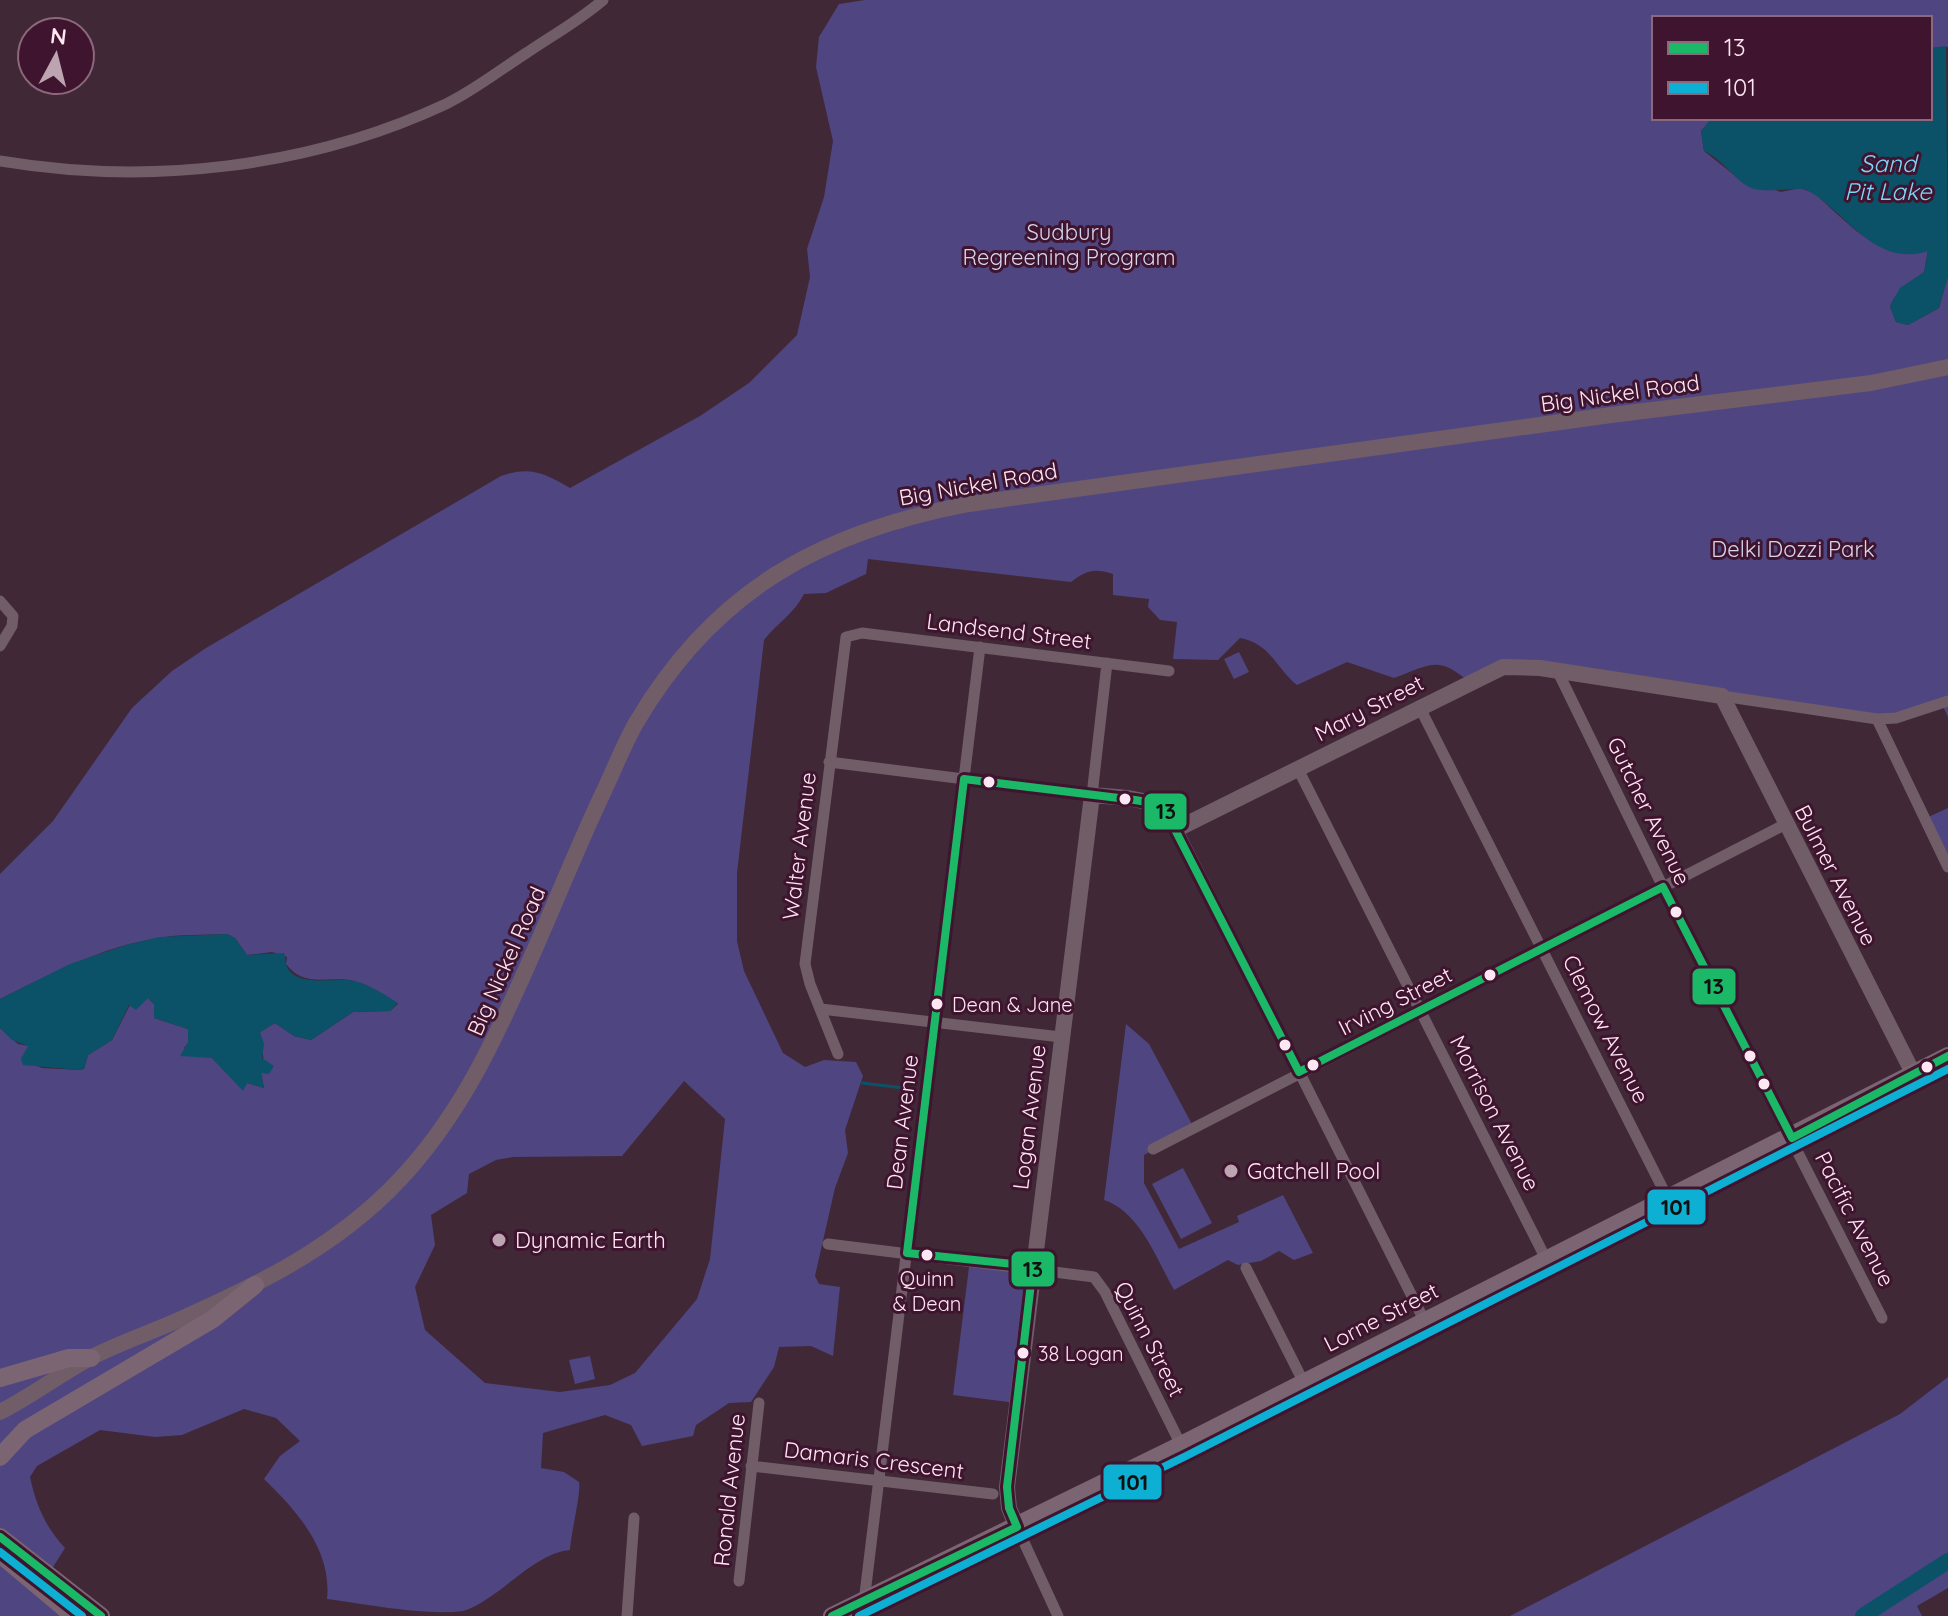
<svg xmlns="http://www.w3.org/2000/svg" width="1948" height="1616" viewBox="0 0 1948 1616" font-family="Quicksand,sans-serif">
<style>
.green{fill:#4f4581;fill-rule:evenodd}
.water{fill:#0b5269}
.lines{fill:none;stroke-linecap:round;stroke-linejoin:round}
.stream{stroke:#0b5269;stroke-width:3}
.river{stroke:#0b5269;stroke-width:16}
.street{stroke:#705d68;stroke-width:11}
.secondary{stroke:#705d68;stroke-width:16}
.primary{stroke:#7c6572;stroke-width:18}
.bus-1-casing{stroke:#3f142e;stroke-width:14}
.bus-2-casing{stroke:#3f142e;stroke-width:14}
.bus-1{stroke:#1ab867;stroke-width:8}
.bus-2{stroke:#0dafd3;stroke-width:8}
.bus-dot{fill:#fee6f2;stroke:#3f142e;stroke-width:3}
.poi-dot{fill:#bca4b1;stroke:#3f142e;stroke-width:3}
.labels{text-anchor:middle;stroke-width:6;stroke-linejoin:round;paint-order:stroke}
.bus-label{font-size:20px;fill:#fee6f2;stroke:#3f142e;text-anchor:start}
.park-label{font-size:22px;fill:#d5d5ec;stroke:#3f142e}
.street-label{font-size:22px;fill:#fee6f2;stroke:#3f142e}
.poi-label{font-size:22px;fill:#fee6f2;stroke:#3f142e;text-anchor:start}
.water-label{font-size:24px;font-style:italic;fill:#7fd5f8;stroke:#3f142e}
.line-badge{stroke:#3f142e;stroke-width:3}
.pale-badge-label{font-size:22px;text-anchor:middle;font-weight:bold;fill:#111}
</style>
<rect width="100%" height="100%" fill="#402837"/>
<path class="green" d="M865,0H1948V47L1930,48V18H1654V118H1712L1701,131L1704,151L1749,187H1767L1781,192L1800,188L1814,193C1843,218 1885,268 1928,250L1924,272C1909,283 1898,289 1890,306L1896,322L1908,325L1939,308L1948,276V717L1941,702L1896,717L1540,667L1469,682C1437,654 1429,666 1394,678L1347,662L1297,685C1275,667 1271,644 1240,638L1218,660L1173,659L1177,622L1160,620L1148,607L1149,599L1113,595V574C1094,568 1087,570 1071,582L868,559L866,574L826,593L804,594C794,614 777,623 764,640L737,873V941L744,971L783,1053L805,1067L824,1060L856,1062L863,1076L845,1130L848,1153L835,1188L815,1276L819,1284L840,1287L833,1356L811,1346L779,1347L774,1367L751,1402L729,1403L696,1425L693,1436L642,1446L631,1425L605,1415L543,1433L541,1468L564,1472L579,1482C581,1495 571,1532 570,1550C533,1553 499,1600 463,1611C426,1616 365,1604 327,1599C332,1550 297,1511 264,1479L280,1456L300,1441L276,1418L244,1409L182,1435L155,1437L100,1430L37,1466L30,1477C36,1505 46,1528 65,1548L48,1575L0,1536V1028L18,1044L29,1046L21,1059L42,1068L79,1070L84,1069L88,1055L112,1040L130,1005L137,1006L148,998L154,1004V1018L188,1029V1043L184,1048L212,1058L243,1090L247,1083L264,1088L261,1073L265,1071L260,1032L275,1023L294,1036L311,1040L353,1012L390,1011L398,1004C388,996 367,984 354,981C328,975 305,989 286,964L287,957L272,952L247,955L235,938L227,934C205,935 180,934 158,938C101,947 51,974 0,999V874L53,821L132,708L172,671L206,648L501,476C530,466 544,473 570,488L700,416L749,383L797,335L810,277L807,249L824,197L833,141L816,67L819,37L839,4ZM684,1081L725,1119L710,1259L697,1299L635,1373L610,1385L560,1392L485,1383L425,1330L415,1287L435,1245L431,1215L467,1193L469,1174L496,1160L513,1157L622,1156Z
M1239,652L1249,672L1234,679L1224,659Z
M1948,808V865L1924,819Z
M1126,1024L1149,1044L1194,1128L1144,1155V1183L1179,1249L1239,1222L1237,1216L1283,1195L1313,1253L1294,1260L1279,1251L1261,1261L1238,1265L1228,1260L1174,1290C1156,1258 1140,1212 1104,1200Z
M1183,1168L1212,1223L1181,1239L1152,1184Z
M970,1259L1032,1266L1016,1403L953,1395Z
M590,1356L595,1379L575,1384L569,1360Z
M1948,1377V1588L1917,1606L1922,1616H1510L1900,1414Z
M0,1555L73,1616H0Z"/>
<path class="water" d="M1946,46L1948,276L1939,308L1908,325L1896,322L1890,306L1900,288L1924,272L1928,251C1874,269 1846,210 1805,189C1791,187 1761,194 1749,187C1733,178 1721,158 1704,151L1701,131L1712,118H1930V48Z
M227,934L235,938L247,955L284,953C286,957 285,961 286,964C293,989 337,977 354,981C368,984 387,996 398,1003L390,1011L353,1012L311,1040L294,1036L275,1023L260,1032L264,1044L262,1058L274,1066L269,1074L261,1073L264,1088L247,1083L243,1091L212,1058L180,1056L188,1042V1029L154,1018V1004L148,998L136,1010L129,1005L112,1040L88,1055L84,1069L79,1070L23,1065L21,1059L28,1046L12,1040L0,1028V999L70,964L126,945L160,937Z"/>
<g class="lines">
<path class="stream" d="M862,1083L912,1089"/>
<path class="river" d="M1863,1616L1948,1561"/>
<path class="street" d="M0,161C149,186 309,168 446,104C475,90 501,69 528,52C553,35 580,20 603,0
M0,601L13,616L12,626L0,646
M1558,672L1663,887L1882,1318
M1722,696L1877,719L1896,718L1948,701
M1419,706L1668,1199
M1877,719L1948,867
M829,762L1092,795L1107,663
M1298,769L1547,1261
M1177,829L1425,1322
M821,1009L1061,1037
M838,1054L810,984L805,964L846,637L862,633L1169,671
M1153,1149L1784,825
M828,1244L1094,1277L1105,1292L1181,1445
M1246,1268L1304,1383
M751,1466L993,1494
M1017,1527L1058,1616
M739,1581L759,1403
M864,1602L980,647
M627,1616L634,1518"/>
<path class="secondary" d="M0,1412C31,1396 59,1375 90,1358C117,1344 146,1334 174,1322C263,1283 348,1241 412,1166C464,1106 495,1039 527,967C553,909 576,850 603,793C614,770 623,746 636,723C714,590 821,532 969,504L1611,415L1871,383L1948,367
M1017,1527L1009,1508L1007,1487L1092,795C1129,799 1156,794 1177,829L1503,667L1540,668L1722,696L1913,1073"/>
<path class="primary" d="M0,1378L69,1358H91
M0,1457L25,1430L213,1319L255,1285
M0,1537L101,1616
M0,1554L74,1616
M832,1616L1181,1445L1948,1056"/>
<g class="bus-1-casing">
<path id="bus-1" d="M0,1537L101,1616
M832,1616L1017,1527L1009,1508L1007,1487L1033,1266L907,1253L964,779L1135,800L1153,803L1166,812L1299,1072L1663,887L1792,1138L1948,1056"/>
</g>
<g class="bus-2-casing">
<path id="bus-2" d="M0,1552L82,1616
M859,1616L1186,1456L1948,1069"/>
</g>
<use href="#bus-1" class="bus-1"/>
<use href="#bus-2" class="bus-2"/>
</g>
<g class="bus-dot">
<circle cx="989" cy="782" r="7"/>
<circle cx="1125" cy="799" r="7"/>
<circle cx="1676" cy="912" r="7"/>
<circle cx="1490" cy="975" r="7"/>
<circle cx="937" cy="1004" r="7"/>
<circle cx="1285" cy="1045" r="7"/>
<circle cx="1750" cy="1056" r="7"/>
<circle cx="1313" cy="1065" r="7"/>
<circle cx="1927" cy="1067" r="7"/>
<circle cx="1764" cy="1084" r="7"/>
<circle cx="927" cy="1255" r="7"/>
<circle cx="1023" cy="1353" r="7"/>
</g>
<g class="poi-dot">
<circle cx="1231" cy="1171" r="8"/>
<circle cx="499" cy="1240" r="8"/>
</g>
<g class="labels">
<g class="bus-label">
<text x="952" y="1012">Dean &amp; Jane</text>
<text x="927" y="1286" text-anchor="middle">Quinn<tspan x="927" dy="25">&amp; Dean</tspan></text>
<text x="1038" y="1361">38 Logan</text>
</g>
<g class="park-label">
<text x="1069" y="240">Sudbury<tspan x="1069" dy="25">Regreening Program</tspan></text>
<text x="1793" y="557">Delki Dozzi Park</text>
</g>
<g class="street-label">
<text transform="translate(1620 393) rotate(-8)" y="8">Big Nickel Road</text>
<text transform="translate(978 484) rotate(-10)" y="8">Big Nickel Road</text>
<text transform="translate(1009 631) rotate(7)" y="8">Landsend Street</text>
<text transform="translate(1369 708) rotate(-27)" y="8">Mary Street</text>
<text transform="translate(1649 811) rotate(64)" y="8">Gutcher Avenue</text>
<text transform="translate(799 846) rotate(-83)" y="8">Walter Avenue</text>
<text transform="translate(1836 875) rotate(63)" y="8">Bulmer Avenue</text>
<text transform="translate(506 961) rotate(-66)" y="8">Big Nickel Road</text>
<text transform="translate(1395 1001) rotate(-27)" y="8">Irving Street</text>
<text transform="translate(1606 1029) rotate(63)" y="8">Clemow Avenue</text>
<text transform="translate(1495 1113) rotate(63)" y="8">Morrison Avenue</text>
<text transform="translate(1029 1117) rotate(-83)" y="8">Logan Avenue</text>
<text transform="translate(902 1122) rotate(-83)" y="8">Dean Avenue</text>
<text transform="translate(1855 1219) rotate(63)" y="8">Pacific Avenue</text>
<text transform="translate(1381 1317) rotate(-27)" y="8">Lorne Street</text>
<text transform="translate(1150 1339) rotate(63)" y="8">Quinn Street</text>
<text transform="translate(874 1460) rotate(7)" y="8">Damaris Crescent</text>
<text transform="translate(729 1490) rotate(-84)" y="8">Ronald Avenue</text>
</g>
<g class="poi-label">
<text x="1247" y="1179">Gatchell Pool</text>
<text x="515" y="1248">Dynamic Earth</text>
</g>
<g class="water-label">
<text x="1888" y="172">Sand<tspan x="1888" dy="28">Pit Lake</tspan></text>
</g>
</g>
<g class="line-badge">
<rect x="1143" y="792" width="45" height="39" rx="8" fill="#1ab867"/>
<rect x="1691" y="967" width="46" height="39" rx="8" fill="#1ab867"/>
<rect x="1646" y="1188" width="61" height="38" rx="8" fill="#0dafd3"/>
<rect x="1010" y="1250" width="46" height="38" rx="8" fill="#1ab867"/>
<rect x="1102" y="1463" width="61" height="38" rx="8" fill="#0dafd3"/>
</g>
<g class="pale-badge-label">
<text x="1166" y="819">13</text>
<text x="1714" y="994">13</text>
<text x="1676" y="1215">101</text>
<text x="1033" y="1277">13</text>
<text x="1133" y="1490">101</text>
</g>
<rect x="1652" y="16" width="280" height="104" fill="#3f142e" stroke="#8b687c" stroke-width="2"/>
<rect x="1668" y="42" width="40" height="12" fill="#1ab867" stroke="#8b687c" stroke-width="2"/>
<text x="1724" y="56" font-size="24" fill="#fee6f2">13</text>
<rect x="1668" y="82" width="40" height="12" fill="#0dafd3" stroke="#8b687c" stroke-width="2"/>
<text x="1724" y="96" font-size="24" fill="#fee6f2">101</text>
<g transform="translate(56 56) rotate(7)"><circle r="38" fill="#3f142e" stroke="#8b687c" stroke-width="2"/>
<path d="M0-6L14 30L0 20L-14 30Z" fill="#bca4b1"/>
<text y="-12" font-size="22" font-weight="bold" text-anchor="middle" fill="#fee6f2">N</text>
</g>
</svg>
